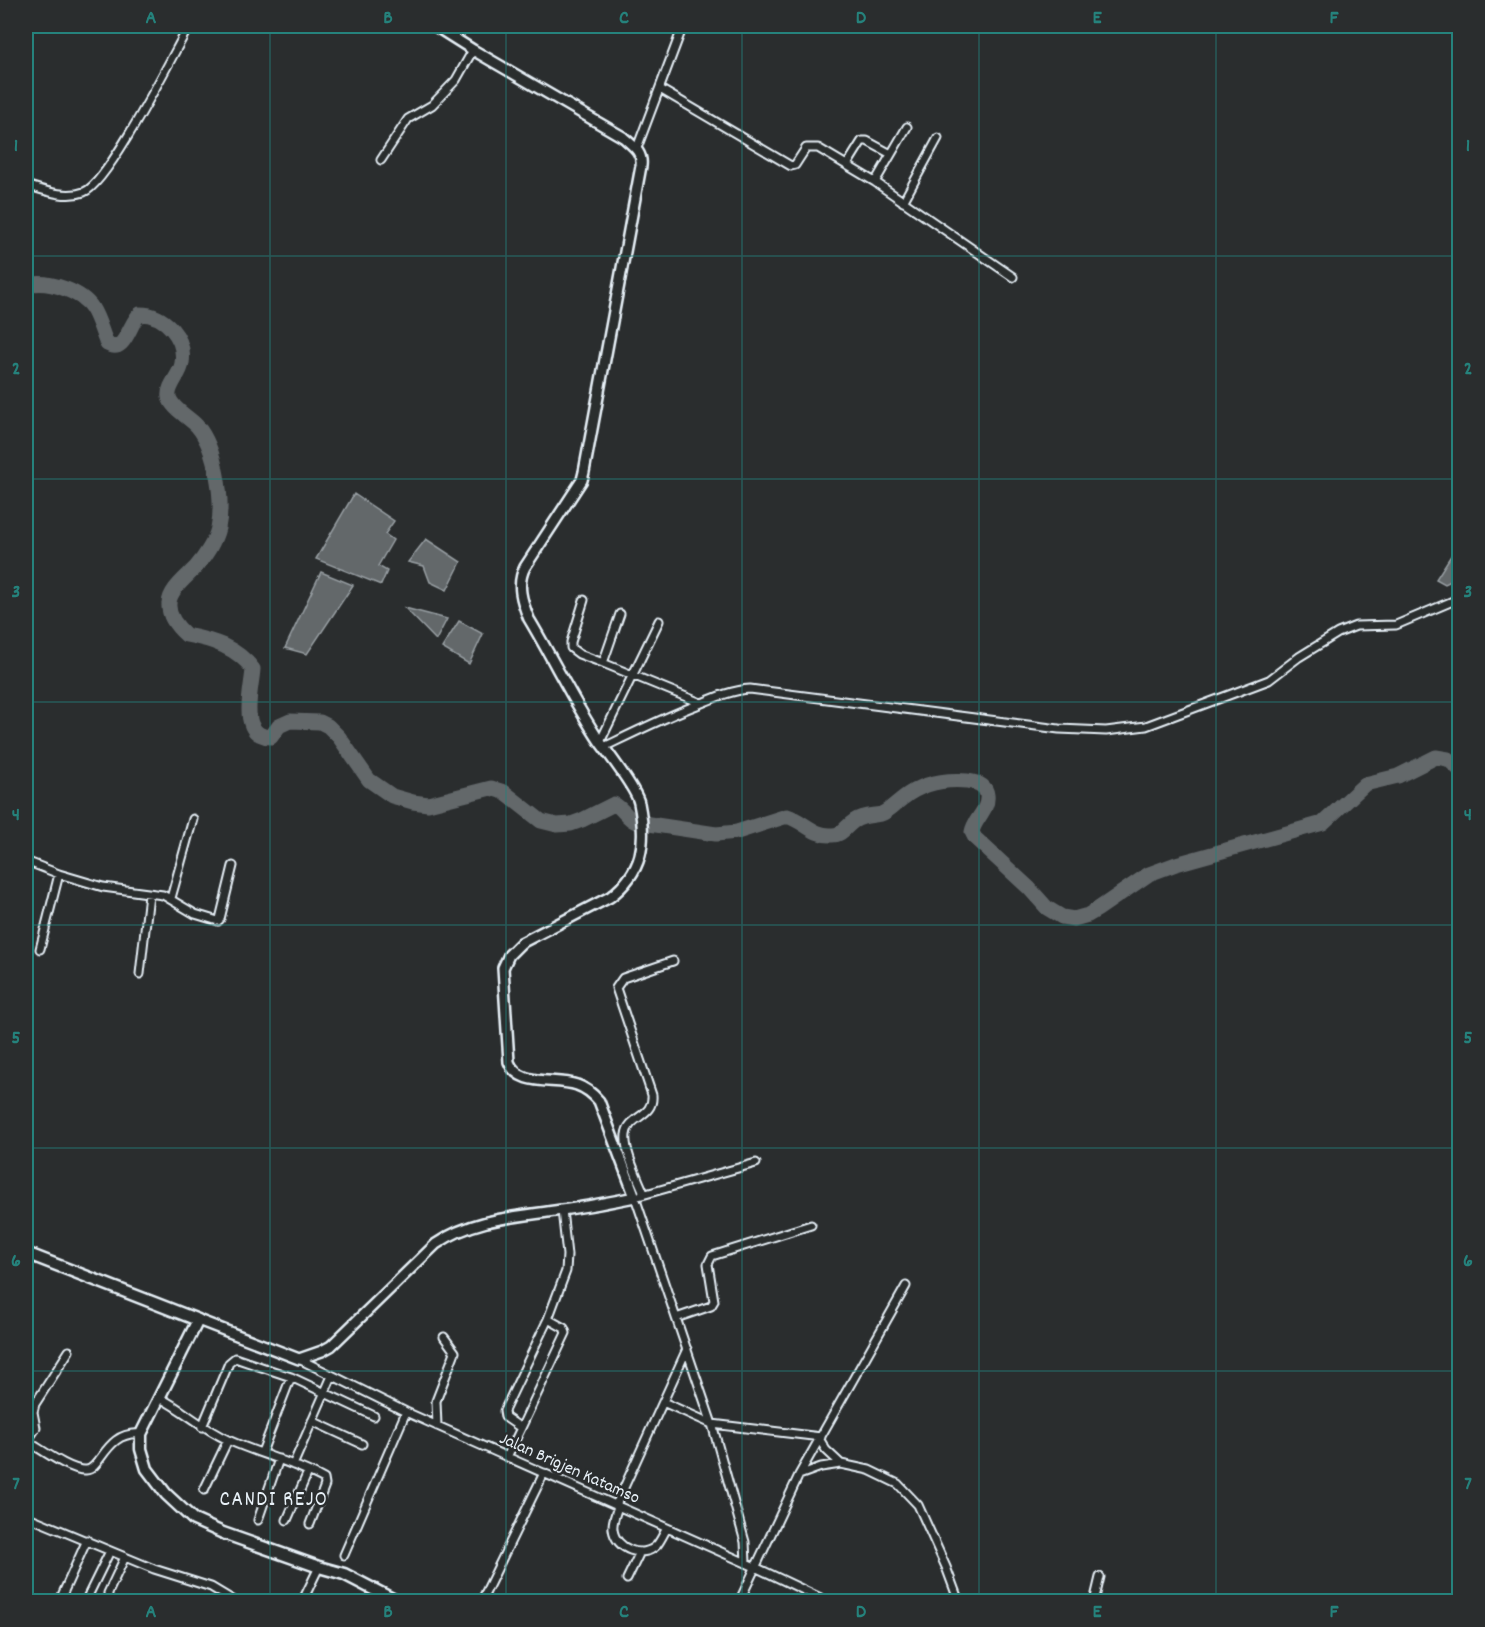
<svg xmlns="http://www.w3.org/2000/svg" width="1485" height="1627" viewBox="0 0 1485 1627" font-family="Dekko,sans-serif">
<style>
.water{fill:#63686b;stroke:#989fa3;stroke-width:1.5}
.lines{fill:none;stroke-linecap:round;stroke-linejoin:round}
.river{stroke:#63686b;stroke-width:15}
.street-casing{stroke:#e8f1f8;stroke-width:11}
.secondary-casing{stroke:#e8f1f8;stroke-width:14}
.primary-casing{stroke:#e8f1f8;stroke-width:15}
.street{stroke:#2a2d2e;stroke-width:7}
.secondary{stroke:#2a2d2e;stroke-width:9}
.primary{stroke:#2a2d2e;stroke-width:10}
.grid{fill:none;stroke:#25827c;stroke-width:1.5;stroke-opacity:0.55}
.labels{text-anchor:middle;stroke-width:5;stroke-linejoin:round;paint-order:stroke}
.street-label{font-size:18px;fill:#e8f1f8;stroke:#2a2d2e}
.quarter-label{font-size:21px;letter-spacing:1.5px;fill:#e8f1f8;stroke:#2a2d2e}
.neatline{fill:none;stroke:#25827c;stroke-width:2}
.grid-label{font-size:20px;text-anchor:middle;font-weight:bold;fill:#25827c}
</style>
<rect width="100%" height="100%" fill="#2a2d2e"/>
<filter id="ink" filterUnits="userSpaceOnUse"><feTurbulence type="fractalNoise" baseFrequency=".0167" numOctaves="2"/><feDisplacementMap in="SourceGraphic" scale="12" xChannelSelector="R" yChannelSelector="G"/><feConvolveMatrix kernelMatrix="1 2 1 2 8 2 1 2 1" color-interpolation-filters="sRGB"/></filter>
<g filter="url(#ink)">
<path class="water" d="M354,494L394,521L385,534L393,540L378,566L387,571L381,585L316,559Z
M426,539L461,562L447,590L430,582L424,566L408,562Z
M1459,543V577L1445,584L1436,579Z
M321,572L353,585L307,654L285,648Z
M405,608L447,619L436,640Z
M459,621L483,634L469,664L442,648Z"/>
<g class="lines">
<path class="river" d="M26,291L32,284C51,281 82,292 92,308C99,319 102,333 107,344C126,355 129,322 140,314C165,314 186,338 182,363C181,374 167,386 169,397C172,409 189,417 197,426C216,448 224,500 218,528C215,541 205,557 196,567C187,577 169,590 169,604C168,617 177,627 186,635C213,640 236,647 253,669C252,689 237,736 271,737L279,726L290,721L320,722L328,726L339,737L369,780L392,796L413,802L428,804L491,788L504,792L541,821L557,825L571,824L582,820L614,804C623,808 626,818 636,822L716,834L737,832L787,816C804,821 813,836 832,835C843,835 846,826 854,821C863,815 871,816 881,814C888,812 896,803 903,798C922,783 944,779 967,781C976,782 986,785 987,795C989,810 974,819 972,832L975,838L1029,888L1047,908L1062,917L1074,919L1088,915L1098,909L1149,874L1176,864L1323,823L1365,784L1398,776L1436,757L1448,759L1460,770"/>
<g class="street-casing">
<path id="street" d="M660,89L791,166L795,165L806,148H818L875,182L1013,277
M637,148L683,26
M381,160L408,119L432,105L456,80L473,50
M847,165L862,141H867L891,154
M875,182L907,127
M26,185C43,190 65,199 84,192C108,184 173,54 189,26
M903,202L938,138
M584,600L571,642V648L579,654L603,663L620,614
M603,663L701,703
M600,742L659,621
M604,747C635,732 665,717 697,705C714,698 732,690 750,689L1059,729L1106,731L1146,726L1269,680L1299,657L1338,633L1356,626L1396,625L1460,598
M26,861L59,874L103,887L163,895L195,914L218,921L220,919L233,866
M171,898L193,819
M40,949L59,874
M140,974L149,894
M644,1193C638,1178 624,1151 626,1135C628,1115 654,1118 652,1095L616,988L623,978L673,961
M676,1318L711,1306L714,1301L708,1264L712,1256L811,1225
M299,1359L406,1412L755,1567L829,1602
M160,1398C184,1410 203,1429 228,1440C259,1454 293,1462 324,1479L325,1485L310,1524
M663,1402L712,1424L821,1437
M312,1421L362,1444
M437,1426L436,1401L455,1352L444,1337
M202,1427L229,1363L235,1358L291,1377L374,1416
M521,1428L566,1333L564,1328L548,1319
M820,1440L826,1450L841,1464
M27,1441C41,1449 70,1471 86,1470C101,1470 106,1430 141,1434
M26,1443L36,1428L33,1412L35,1404L69,1351
M262,1452L291,1377
M507,1457L521,1428L505,1417L504,1411L548,1319L566,1271L567,1255L562,1210
M293,1465L332,1376
M799,1475L821,1467L841,1464L869,1470L898,1484L918,1505L946,1567L959,1602
M204,1490L228,1440
M616,1505L687,1349
M618,1506C616,1514 612,1521 613,1529C615,1549 643,1560 657,1545C661,1540 664,1533 667,1528
M26,1516L154,1569L211,1587L236,1602
M258,1520L279,1459
M287,1520L308,1472
M344,1555L406,1412
M746,1563L745,1542L712,1424L635,1197L756,1163
M627,1579L640,1552
M59,1602L87,1540
M85,1602L110,1551
M108,1602V1593L125,1557
M302,1602L319,1567
M481,1602L544,1473
M739,1602L799,1475L906,1286
M1094,1602L1100,1577"/>
</g>
<g class="secondary-casing">
<path id="secondary" d="M198,1320L299,1359L322,1351L331,1346L436,1244C474,1218 517,1217 561,1210C586,1207 610,1202 635,1197L599,1101C593,1094 586,1088 577,1085C555,1077 519,1088 509,1062L503,968L509,955L521,943L610,897C643,872 647,843 639,803C637,791 609,754 600,742C574,703 553,659 529,619C522,602 516,584 525,567L582,480L584,472L641,166C643,152 633,146 623,137L473,50L435,26"/>
</g>
<g class="primary-casing">
<path id="primary" d="M26,1253L198,1320L141,1434V1449L147,1469L166,1494L194,1520L223,1533L319,1567L344,1574L398,1602"/>
</g>
<use href="#street" class="street"/>
<use href="#secondary" class="secondary"/>
<use href="#primary" class="primary"/>
</g>
</g>
<path class="grid" d="M270,26V1602M506,26V1602M742,26V1602M979,26V1602M1216,26V1602M26,256H1460M26,479H1460M26,702H1460M26,925H1460M26,1148H1460M26,1371H1460"/>
<g class="labels">
<g class="street-label">
<text transform="translate(570 1467) rotate(24)" y="6">Jalan Brigjen Katamso</text>
</g>
<g class="quarter-label">
<text x="274" y="1505">CANDI REJO</text>
</g>
</g>
<rect width="1485" height="1627" fill="none" stroke="#2a2d2e" stroke-width="66"/>
<rect x="33" y="33" width="1419" height="1561" class="neatline"/>
<g class="grid-label">
<text x="151" y="23">A</text>
<text x="388" y="23">B</text>
<text x="624" y="23">C</text>
<text x="861" y="23">D</text>
<text x="1097" y="23">E</text>
<text x="1334" y="23">F</text>
<text x="16" y="151">1</text>
<text x="1468" y="151">1</text>
<text x="16" y="374">2</text>
<text x="1468" y="374">2</text>
<text x="16" y="597">3</text>
<text x="1468" y="597">3</text>
<text x="16" y="820">4</text>
<text x="1468" y="820">4</text>
<text x="16" y="1043">5</text>
<text x="1468" y="1043">5</text>
<text x="16" y="1266">6</text>
<text x="1468" y="1266">6</text>
<text x="16" y="1489">7</text>
<text x="1468" y="1489">7</text>
<text x="151" y="1617">A</text>
<text x="388" y="1617">B</text>
<text x="624" y="1617">C</text>
<text x="861" y="1617">D</text>
<text x="1097" y="1617">E</text>
<text x="1334" y="1617">F</text>
</g>
</svg>
